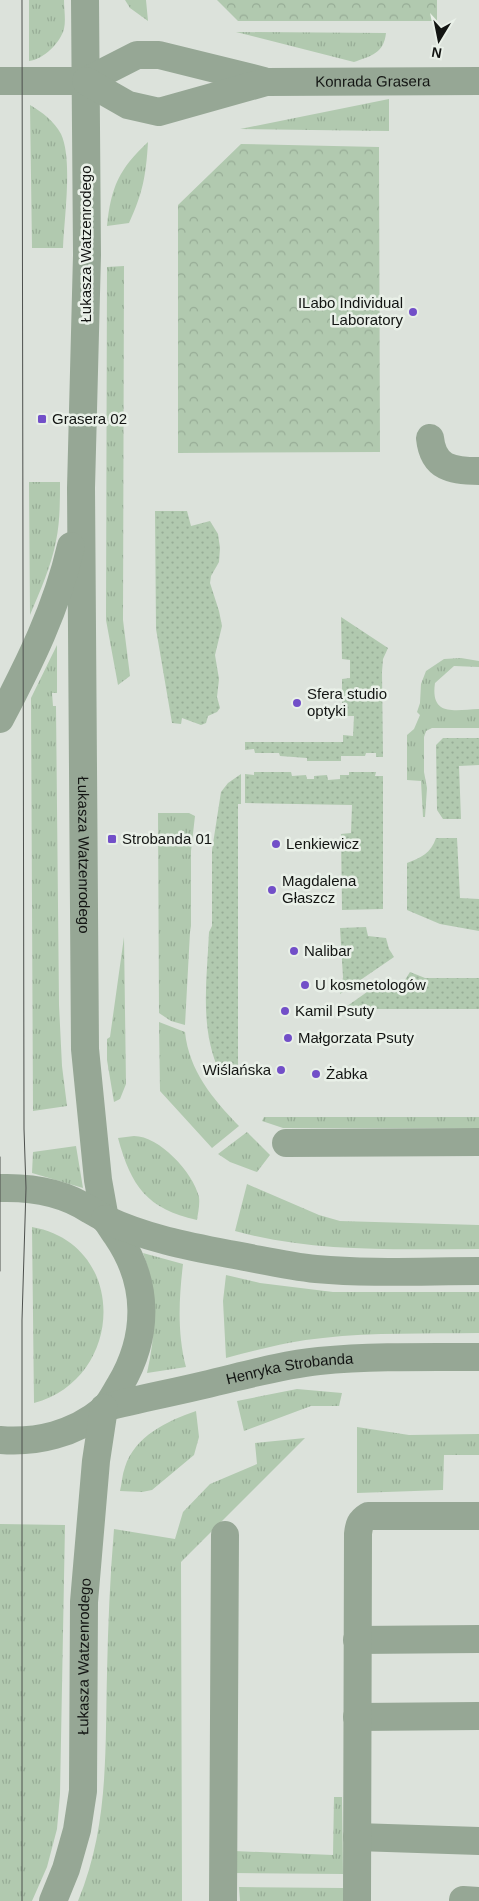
<svg xmlns="http://www.w3.org/2000/svg" width="479" height="1901" viewBox="0 0 479 1901" font-family="Helvetica,sans-serif">
<style>
.grass{fill:url(#grass-tufts)}
.forest{fill:url(#forest-crowns)}
.garden{fill:url(#garden-dots)}
.lines{fill:none;stroke-linecap:round;stroke-linejoin:round}
.minor{stroke:#96a795;stroke-width:28}
.tram{stroke:#4d504d;stroke-width:1}
.poi-dot{fill:#724fc8;stroke:#e9f0e8;stroke-width:2}
.labels{text-anchor:middle;stroke-width:5;stroke-linejoin:round;paint-order:stroke}
.street-label{font-size:15px;fill:#131513;stroke:#e9f0e8}
.poi-label{font-size:15px;fill:#131513;stroke:#e9f0e8;text-anchor:start}
</style>
<defs>
<pattern id="grass-tufts" width="24" height="20" patternUnits="userSpaceOnUse" patternTransform="scale(1.25)"><rect width="24" height="20" fill="#b1c9af"/><path d="M3 7l-1-3M5 7V3M7 7l1-3M15 17l-1-3M17 17v-4M19 17l1-3" fill="none" stroke="#97ac96"/></pattern>
<pattern id="forest-crowns" width="20" height="18" patternUnits="userSpaceOnUse" patternTransform="scale(1.25)"><rect width="20" height="18" fill="#b1c9af"/><path d="M2 6a3 3 0 1 1 6 0M12 15a3 3 0 1 1 6 0" fill="none" stroke="#97ac96"/></pattern>
<pattern id="garden-dots" width="8" height="8" patternUnits="userSpaceOnUse" patternTransform="scale(1.25)"><rect width="8" height="8" fill="#b1c9af"/><path d="M2 2h.1M6 6h.1" fill="none" stroke="#97ac96" stroke-width="1.8" stroke-linecap="round"/></pattern>
</defs>
<rect width="100%" height="100%" fill="#dce2db"/>
<path class="grass" d="M29,0H64C64,9 66,20 64,29C60,43 44,59 29,61Z
M125,0H146L148,21L130,8Z
M236,32L386,33C384,53 371,56 354,62Z
M389,99V131L240,129Z
M30,105C42,112 54,121 61,134C73,160 64,218 63,248H32Z
M148,142C146,175 143,193 129,223L107,226C111,187 119,169 148,142Z
M124,266L123,620L130,676L118,685L106,620L107,267Z
M29,482H60C60,502 60,522 56,541C51,567 40,591 30,615Z
M57,645V693H52L53,706H56L59,1005L62,1066L67,1106L33,1111L31,698Z
M461,658L479,661V667L454,666L435,683C430,717 455,710 479,709V728H432L426,731L424,737V772L427,788L425,817H423L421,781L407,780V735L414,729L420,715L417,712L420,703L421,684L426,671L444,659Z
M158,813H189L195,816L191,851V926L190,932L185,1025L171,1021L159,1013Z
M124,937L126,1084L120,1099L114,1102L107,1060V1039L110,1037Z
M159,1022L185,1032C189,1071 213,1099 239,1126L212,1148L160,1091Z
M264,1117H479V1128H283L262,1121Z
M247,1132L270,1155L257,1172L230,1162L218,1154Z
M134,1136C159,1136 193,1172 199,1197C200,1205 198,1213 197,1220C147,1209 131,1186 118,1138Z
M76,1146L83,1188L32,1173L33,1152Z
M247,1184L319,1215L340,1221L479,1225V1249C397,1249 315,1253 235,1231Z
M32,1227C129,1244 125,1379 34,1403Z
M143,1253L183,1264C179,1298 177,1333 186,1367L147,1373C156,1333 158,1292 143,1253Z
M226,1275L260,1283L333,1292H479V1333C427,1334 374,1332 323,1338C290,1341 257,1350 226,1358L223,1301Z
M297,1389L342,1393L339,1406H311L244,1431L237,1401Z
M196,1411L199,1437L194,1455L152,1490L142,1492L120,1491C122,1483 122,1475 125,1467C135,1436 167,1421 196,1411Z
M357,1427L409,1435L479,1434V1455H444L443,1490L357,1493Z
M305,1438L181,1562L182,1901H78C109,1826 105,1752 107,1673C108,1625 110,1577 114,1529L175,1539L183,1512L210,1484L257,1464L255,1443Z
M0,1524L65,1525L60,1794L57,1829L47,1867L32,1901H0Z
M334,1797H342L343,1874L232,1873L234,1851L333,1855Z
M239,1887L343,1888V1901H240Z"/>
<path class="forest" d="M217,0H437V21H238Z
M241,144L379,147L380,452L178,453V205Z"/>
<path class="garden" d="M155,511H187L191,526L210,521L218,534L220,548L219,562L211,576L210,583L219,611L222,626L215,655L219,679L217,697L220,708L217,712L208,716L206,723L201,725L182,718L181,724L172,723L156,629Z
M341,617L388,648L383,659L382,672L383,757H376V753H366L365,756H341V761H307V758L280,756L279,753H255L254,749L245,750V742H343V735L353,736L354,716H342V679L350,678V660L342,659Z
M443,738H479V765L459,766L461,819H443L437,810L436,745Z
M254,772H291L292,776L306,775L307,779H314V776L327,775L328,780L340,779V775H349V772H376L375,776H383V909L342,910L341,834L351,833L352,805L245,803V774L254,775Z
M241,774V804H238V1067L220,1073C199,1028 207,980 209,932L212,926V850L221,792L228,783Z
M436,838H457L460,898L479,899V931L440,924L407,910V863C421,858 431,853 436,838Z
M366,927L368,936L386,938L389,949L394,957L340,994L343,977L340,928Z
M410,972L425,978H479V1009H343L384,980C400,987 401,987 410,972Z"/>
<g class="lines">
<g class="minor">
<path id="s1" d="M85,0L87,255L81,488L85,1049L98,1180L105,1219"/>
<path d="M0,81H86L137,55H159L264,81"/>
<path id="s2" d="M86,81L128,105L159,112L266,82L479,81"/>
<path d="M430,438C433,468 452,471 479,471"/>
<path d="M0,719C29,664 57,608 71,546"/>
<path d="M286,1143L479,1142"/>
<path d="M0,1188C32,1187 63,1192 90,1210C95,1213 102,1216 106,1220C110,1225 113,1231 117,1236C149,1283 149,1336 120,1385C115,1393 110,1404 103,1410C74,1434 37,1443 0,1440"/>
<path d="M105,1219C145,1238 187,1246 229,1254C258,1259 287,1266 316,1269C370,1274 425,1271 479,1271"/>
<path id="s3" d="M104,1408C137,1399 171,1393 204,1385C243,1376 280,1365 319,1361C372,1356 426,1357 479,1357"/>
<path d="M357,1640L479,1639"/>
<path d="M357,1717L479,1716"/>
<path d="M357,1837L479,1841"/>
<path d="M463,1900L479,1901"/>
<path id="s4" d="M53,1901L66,1869L77,1830L83,1791L84,1602L96,1461L104,1408"/>
<path d="M223,1901L225,1535"/>
<path d="M357,1901L358,1534C359,1525 360,1521 368,1516H479"/>
</g>
<path class="tram" d="M0,1157V1271
M22,1901V1320L26,1188L24,1129L22,0"/>
</g>
<g class="poi-dot">
<circle cx="413" cy="312" r="5"/>
<rect x="37" y="414" width="10" height="10" rx="2.5"/>
<circle cx="297" cy="703" r="5"/>
<rect x="107" y="834" width="10" height="10" rx="2.5"/>
<circle cx="276" cy="844" r="5"/>
<circle cx="272" cy="890" r="5"/>
<circle cx="294" cy="951" r="5"/>
<circle cx="305" cy="985" r="5"/>
<circle cx="285" cy="1011" r="5"/>
<circle cx="288" cy="1038" r="5"/>
<circle cx="281" cy="1070" r="5"/>
<circle cx="316" cy="1074" r="5"/>
</g>
<g class="labels">
<g class="street-label">
<text dy="5" stroke="none"><textPath href="#s2" startOffset="298">Konrada Grasera</textPath></text>
<text transform="translate(86 244) rotate(-90)" y="5">Łukasza Watzenrodego</text>
<text dy="5" stroke="none"><textPath href="#s1" startOffset="855">Łukasza Watzenrodego</textPath></text>
<text dy="5" stroke="none"><textPath href="#s3" startOffset="190">Henryka Strobanda</textPath></text>
<text dy="5" stroke="none"><textPath href="#s4" startOffset="249">Łukasza Watzenrodego</textPath></text>
</g>
<g class="poi-label">
<text x="403" y="308" text-anchor="end">ILabo Individual<tspan x="403" dy="17">Laboratory</tspan></text>
<text x="52" y="424">Grasera 02</text>
<text x="307" y="699">Sfera studio<tspan x="307" dy="17">optyki</tspan></text>
<text x="122" y="844">Strobanda 01</text>
<text x="286" y="849">Lenkiewicz</text>
<text x="282" y="886">Magdalena<tspan x="282" dy="17">Głaszcz</tspan></text>
<text x="304" y="956">Nalibar</text>
<text x="315" y="990">U kosmetologów</text>
<text x="295" y="1016">Kamil Psuty</text>
<text x="298" y="1043">Małgorzata Psuty</text>
<text x="271" y="1075" text-anchor="end">Wiślańska</text>
<text x="326" y="1079">Żabka</text>
</g>
</g>
<g transform="translate(439 40) rotate(190)" stroke="#e9f0e8" stroke-width="4" paint-order="stroke">
<path d="M0-4L9 19L0 12L-9 19Z" fill="#131513"/>
<text y="-8" font-size="14" font-weight="bold" text-anchor="middle" fill="#131513">N</text>
</g>
</svg>
